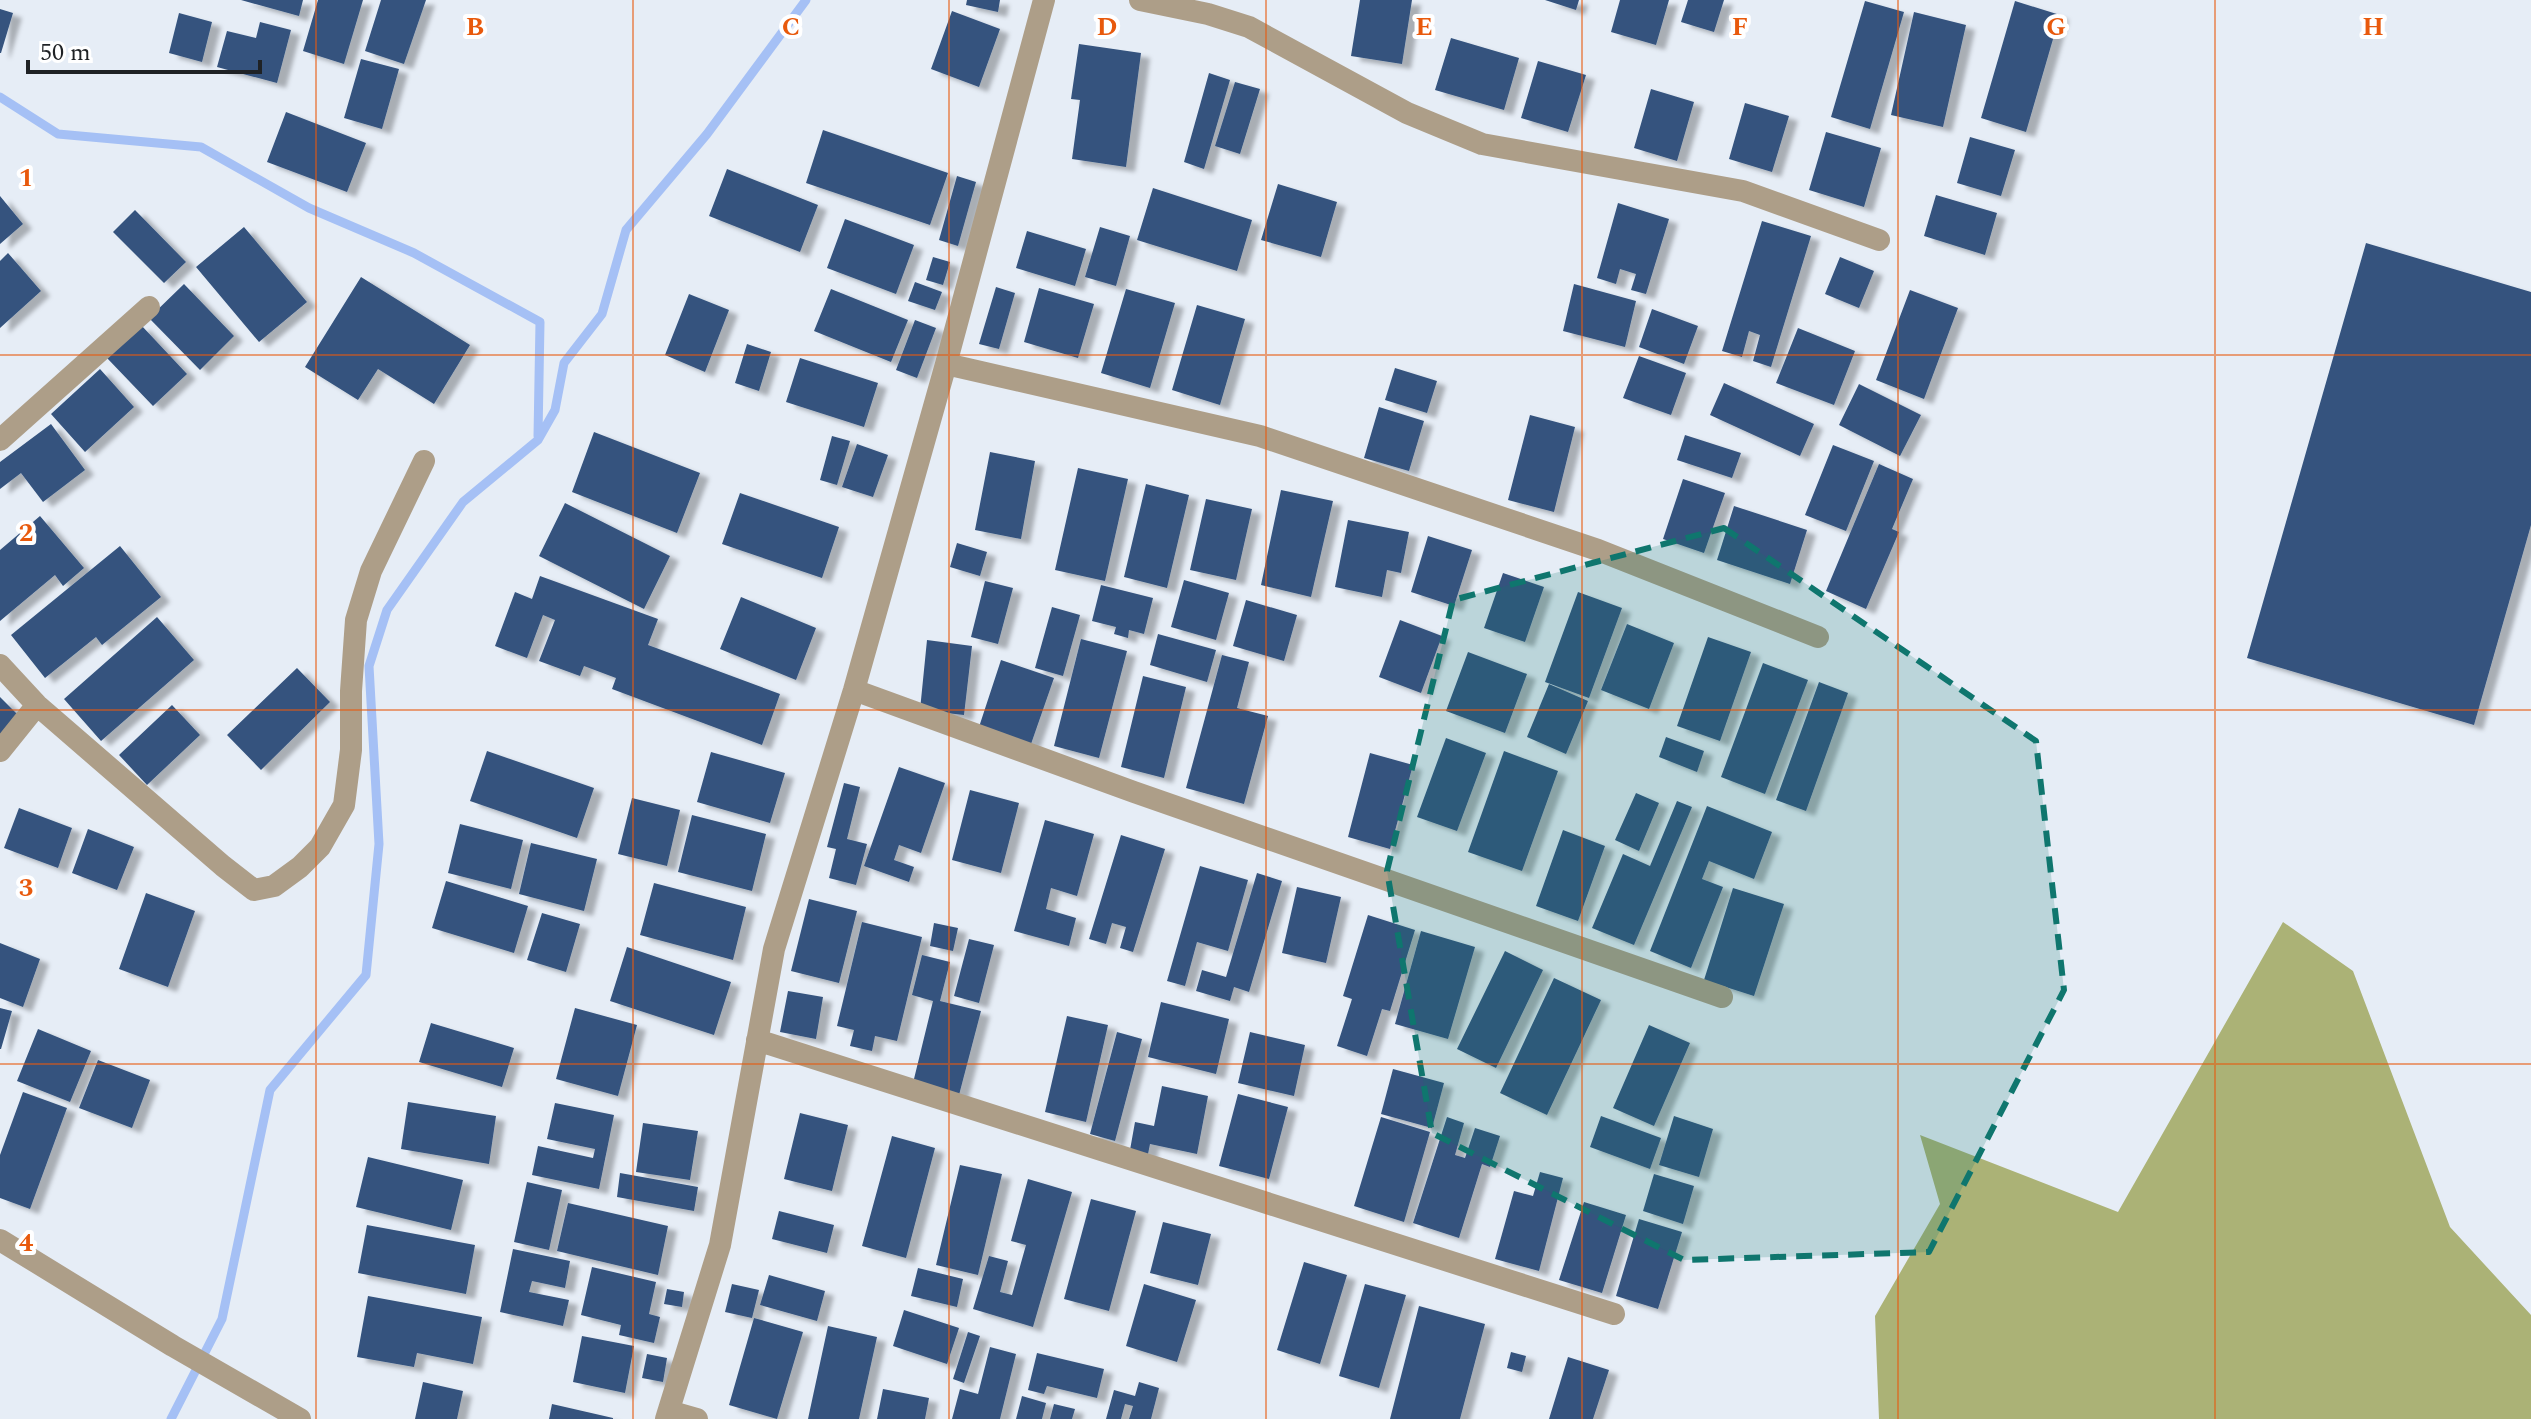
<svg xmlns="http://www.w3.org/2000/svg" width="2531" height="1419" viewBox="0 0 2531 1419" font-family="Spectral,serif">
<style>
.forest{fill:#abb276}
.lines{fill:none;stroke-linecap:round;stroke-linejoin:round}
.stream{stroke:#a5c0f5;stroke-width:9}
.building{fill:#34537e;filter:url(#shadow)}
.minor{stroke:#ad9e88;stroke-width:22}
.marked{fill:#0f766e;fill-opacity:0.2;stroke:#0f766e;stroke-width:6;stroke-dasharray:16 10;stroke-linejoin:round}
.grid{fill:none;stroke:#e8590c;stroke-width:2;stroke-opacity:0.55}
.grid-label{font-size:26px;text-anchor:middle;font-weight:bold;fill:#e8590c;stroke:#fff;stroke-width:8;stroke-linejoin:round;paint-order:stroke}
</style>
<defs>
<filter id="shadow"><feDropShadow dx="9" dy="5" stdDeviation="2" flood-color="#0004"/></filter>
</defs>
<rect width="100%" height="100%" fill="#e6edf6"/>
<path class="forest" d="M2283,922L2353,971L2450,1227L2531,1315V1419H1879L1875,1316L1940,1204L1920,1135L2118,1212Z"/>
<g class="lines">
<path class="stream" d="M0,97L58,134L201,147L309,208L414,253L540,322L538,436
M171,1419L222,1319L270,1090L366,975L379,844L369,666L387,610L463,502L538,440L555,410L564,363L602,314L626,230L707,134L806,0"/>
</g>
<path class="building" d="M241,0H303L299,16Z
M318,0H363L344,64L303,51Z
M381,0H426L404,64L365,51Z
M967,0H1000L998,12L966,5Z
M1360,0H1412L1402,64L1351,56Z
M1545,0H1579L1576,10Z
M1620,0H1669L1656,45L1611,32Z
M1688,0H1724L1714,32L1681,22Z
M1865,1L1904,12L1870,129L1831,117Z
M2015,1L2060,15L2026,132L1981,118Z
M0,9L13,13L1,53H0Z
M952,11L1000,29L979,87L931,69Z
M1914,12L1966,25L1943,127L1891,115Z
M179,13L212,22L202,62L169,53Z
M260,22L291,30L277,83L217,67L227,31L256,38Z
M1451,38L1519,58L1504,110L1435,90Z
M1079,44L1141,53L1126,167L1072,159L1080,100L1071,99Z
M361,59L399,69L382,129L344,118Z
M1538,61L1586,75L1568,132L1521,118Z
M1209,73L1230,80L1204,169L1184,162Z
M1235,82L1260,89L1240,154L1215,146Z
M1651,89L1694,102L1677,161L1634,148Z
M1745,103L1789,116L1772,172L1729,159Z
M286,112L366,143L347,192L267,162Z
M823,130L948,173L930,225L806,183Z
M1826,132L1881,148L1864,207L1809,190Z
M1970,137L2015,150L2001,196L1957,183Z
M727,169L818,205L800,252L709,216Z
M957,176L976,182L958,246L939,240Z
M1278,184L1337,202L1321,257L1261,240Z
M1153,188L1252,220L1237,271L1137,240Z
M1936,195L1997,213L1985,255L1924,236Z
M0,196L23,224L0,244Z
M1618,203L1669,219L1646,294L1631,290L1636,274L1620,269L1616,284L1597,278Z
M135,210L186,262L164,283L113,232Z
M845,219L914,245L896,294L827,268Z
M1762,221L1811,236L1771,367L1753,361L1760,335L1749,331L1742,357L1722,351Z
M244,227L307,302L259,342L196,267Z
M1100,227L1130,236L1116,286L1085,277Z
M1027,231L1086,249L1075,286L1016,268Z
M2366,243L2531,292V525L2474,725L2247,658Z
M8,253L41,291L0,328V261Z
M933,257L950,262L943,285L926,280Z
M1840,257L1874,271L1859,308L1825,294Z
M361,277L470,345L434,404L378,369L358,400L305,367Z
M915,282L942,292L935,310L908,301Z
M184,284L234,336L200,370L149,318Z
M1574,284L1636,301L1625,347L1563,331Z
M996,287L1015,293L999,349L979,344Z
M1039,288L1094,304L1078,358L1024,342Z
M831,289L908,320L891,362L814,331Z
M1126,289L1175,303L1150,388L1101,373Z
M1910,290L1958,308L1924,399L1876,380Z
M689,294L729,310L705,372L665,355Z
M1197,305L1245,319L1220,405L1172,390Z
M1652,309L1698,326L1684,364L1639,347Z
M915,320L936,328L917,378L896,370Z
M141,325L187,374L153,406L107,358Z
M1798,328L1855,351L1834,405L1776,383Z
M747,344L771,352L759,391L735,383Z
M1639,356L1686,373L1671,415L1623,398Z
M800,358L878,383L864,427L786,402Z
M1395,368L1437,381L1427,413L1385,400Z
M100,369L134,407L85,452L51,414Z
M1724,383L1814,424L1800,456L1710,415Z
M1859,384L1921,415L1900,456L1839,425Z
M1379,407L1424,421L1409,471L1364,458Z
M1530,415L1575,427L1554,512L1508,500Z
M51,424L85,470L43,502L21,473L0,489V462Z
M594,432L700,473L677,533L572,492Z
M1685,435L1741,453L1732,478L1677,460Z
M832,436L850,441L837,485L820,480Z
M857,444L888,455L873,497L842,487Z
M1833,445L1874,461L1846,531L1805,515Z
M990,452L1035,461L1021,539L975,530Z
M1879,464L1913,479L1892,529L1899,532L1866,609L1826,591Z
M1078,468L1128,479L1105,581L1055,570Z
M1683,479L1725,493L1704,553L1663,539Z
M1146,484L1189,495L1167,588L1124,577Z
M1281,490L1333,501L1311,597L1261,585Z
M740,493L839,527L822,578L722,544Z
M1206,499L1252,509L1236,580L1190,570Z
M565,503L670,556L644,609L539,556Z
M1734,506L1807,530L1790,584L1717,560Z
M40,516L84,568L63,586L55,575L0,621V550Z
M1348,520L1409,532L1401,573L1387,570L1382,597L1335,587Z
M1428,536L1472,550L1454,606L1411,592Z
M957,543L987,552L980,576L950,567Z
M120,546L161,597L102,645L96,637L45,678L11,635Z
M1503,573L1544,587L1525,642L1484,628Z
M540,576L658,619L648,645L780,694L762,745L612,689L616,678L584,666L580,676L539,661L555,620L543,615L527,658L495,646L515,592L532,599Z
M1184,580L1229,593L1216,640L1171,627Z
M985,581L1013,588L998,644L971,637Z
M1101,585L1153,598L1144,634L1129,630L1128,638L1114,634L1116,627L1092,621Z
M1578,592L1622,608L1589,698L1545,682Z
M741,597L816,628L796,680L720,649Z
M1246,600L1297,615L1284,661L1233,646Z
M1052,607L1080,615L1063,676L1035,668Z
M157,617L194,660L101,741L64,699Z
M1400,620L1442,636L1421,693L1379,677Z
M1627,624L1674,643L1649,709L1601,690Z
M1158,634L1216,650L1207,682L1150,665Z
M1708,637L1751,652L1720,741L1677,726Z
M1081,639L1127,651L1099,758L1054,746Z
M927,640L972,646L964,715L920,710Z
M1468,652L1527,674L1505,733L1446,711Z
M1222,655L1249,662L1237,708L1268,716L1244,804L1186,788Z
M1001,660L1054,678L1031,744L979,727Z
M1763,663L1808,680L1765,794L1721,777Z
M297,668L330,702L261,770L227,735Z
M1143,676L1186,687L1164,778L1121,767Z
M1819,682L1848,693L1806,811L1776,800Z
M1549,684L1588,701L1566,754L1527,737Z
M0,697L21,718L0,740Z
M172,705L200,735L147,785L119,755Z
M1666,737L1704,751L1697,772L1659,757Z
M1446,738L1486,753L1457,831L1417,817Z
M487,751L594,788L577,838L470,801Z
M1504,751L1558,771L1522,871L1468,852Z
M711,752L785,773L770,823L697,802Z
M1370,753L1413,765L1390,849L1348,837Z
M899,767L945,783L921,853L899,845L894,860L914,867L909,882L864,866Z
M844,783L860,787L847,839L867,844L856,885L829,878L836,849L827,847Z
M970,790L1019,803L1001,873L952,860Z
M1636,793L1659,803L1639,851L1615,840Z
M632,798L680,810L667,866L618,854Z
M1677,801L1692,807L1634,945L1592,928L1623,854L1650,866Z
M1707,806L1772,832L1754,879L1709,861L1702,879L1723,887L1691,968L1650,951Z
M19,808L72,828L58,868L4,848Z
M692,815L766,834L752,891L678,872Z
M1045,820L1094,834L1077,896L1051,888L1046,909L1076,918L1069,946L1014,931Z
M460,824L523,840L511,889L448,873Z
M88,829L134,847L117,890L72,873Z
M1563,830L1605,846L1578,921L1536,906Z
M1121,835L1165,849L1133,952L1120,948L1126,927L1112,923L1106,944L1089,939Z
M531,843L597,859L584,911L519,894Z
M1200,866L1248,880L1228,951L1197,942L1185,986L1167,981Z
M1257,873L1282,881L1249,992L1234,987L1230,1001L1196,991L1202,970L1226,977Z
M446,881L528,906L514,953L432,928Z
M654,883L746,907L733,960L640,935Z
M1297,887L1341,897L1326,963L1282,953Z
M1733,888L1784,904L1754,996L1704,980Z
M146,893L195,911L168,987L119,969Z
M809,899L857,911L839,983L791,971Z
M542,913L580,924L566,972L527,960Z
M1368,915L1415,930L1390,1011L1382,1009L1367,1056L1337,1046L1352,999L1343,996Z
M862,922L922,937L897,1041L875,1036L872,1051L850,1046L854,1030L837,1026Z
M934,923L958,928L953,951L930,946Z
M1421,931L1475,947L1448,1039L1395,1024Z
M969,939L994,945L979,1003L954,996Z
M0,943L40,959L23,1007L0,998Z
M627,947L731,982L714,1035L610,1001Z
M1505,951L1543,970L1496,1068L1457,1049Z
M922,955L950,962L940,1001L981,1011L959,1095L913,1083L933,1001L912,995Z
M1554,978L1601,1000L1547,1115L1500,1093Z
M788,991L823,997L816,1039L780,1032Z
M1161,1002L1229,1019L1216,1074L1148,1057Z
M0,1008L12,1011L1,1049H0Z
M575,1008L637,1025L618,1096L556,1079Z
M1067,1016L1108,1025L1086,1122L1045,1112Z
M431,1023L514,1048L502,1087L419,1062Z
M1649,1025L1690,1043L1654,1126L1613,1108Z
M38,1029L91,1051L70,1102L17,1081Z
M1117,1032L1142,1039L1115,1141L1090,1134Z
M1250,1032L1305,1045L1294,1096L1238,1083Z
M98,1060L150,1080L132,1128L79,1108Z
M1393,1069L1444,1083L1432,1128L1381,1114Z
M1162,1086L1208,1096L1197,1154L1150,1144L1148,1154L1130,1150L1135,1122L1154,1126Z
M23,1092L67,1108L30,1209L0,1198V1155Z
M1238,1094L1288,1107L1269,1179L1219,1166Z
M408,1102L496,1116L489,1164L401,1149Z
M555,1103L614,1115L599,1189L532,1175L538,1146L593,1158L595,1149L547,1139Z
M800,1113L848,1125L832,1191L784,1179Z
M1601,1116L1661,1138L1650,1169L1590,1147Z
M1674,1116L1713,1129L1699,1177L1659,1165Z
M1381,1117L1430,1132L1404,1222L1354,1206Z
M1447,1117L1464,1123L1455,1155L1465,1158L1475,1128L1500,1136L1490,1167L1482,1164L1459,1238L1413,1223Z
M643,1123L698,1131L690,1180L636,1172Z
M892,1136L935,1148L906,1258L862,1246Z
M368,1157L463,1180L451,1230L356,1207Z
M960,1165L1002,1174L978,1275L936,1265Z
M1540,1172L1563,1178L1539,1271L1495,1259L1514,1191L1533,1196Z
M620,1173L698,1187L694,1211L617,1197Z
M1654,1174L1694,1186L1683,1224L1643,1211Z
M1028,1179L1072,1192L1033,1327L973,1309L989,1256L1008,1261L1000,1292L1012,1295L1026,1245L1011,1241Z
M527,1182L562,1190L549,1250L514,1242Z
M1091,1199L1136,1211L1109,1311L1064,1299Z
M1584,1202L1626,1215L1602,1293L1559,1280Z
M568,1203L668,1226L658,1275L557,1251Z
M779,1211L834,1225L827,1253L772,1239Z
M1639,1219L1682,1232L1658,1309L1616,1296Z
M1163,1222L1211,1234L1198,1285L1150,1273Z
M367,1225L475,1245L466,1294L358,1273Z
M513,1249L570,1261L565,1288L532,1281L529,1292L569,1300L563,1326L500,1312Z
M1304,1262L1347,1275L1320,1364L1277,1350Z
M592,1267L656,1282L649,1314L660,1317L654,1343L619,1335L621,1325L581,1315Z
M918,1268L963,1279L957,1307L911,1296Z
M769,1275L825,1291L817,1321L760,1305Z
M732,1284L759,1290L752,1318L725,1312Z
M1144,1284L1196,1300L1177,1362L1126,1346Z
M1365,1284L1406,1295L1379,1388L1339,1376Z
M667,1289L684,1292L682,1307L664,1304Z
M368,1296L482,1317L473,1364L417,1353L414,1367L357,1357Z
M1419,1306L1485,1324L1460,1419H1390Z
M904,1310L959,1328L947,1364L893,1346Z
M754,1318L803,1332L777,1419L729,1405Z
M828,1326L877,1337L859,1419H808Z
M968,1332L980,1336L964,1383L953,1379Z
M582,1336L634,1346L625,1393L573,1382Z
M990,1347L1016,1354L1000,1419H952L960,1389L978,1394Z
M1511,1352L1526,1356L1522,1372L1507,1368Z
M1037,1353L1104,1369L1097,1398L1047,1386L1044,1394L1028,1390Z
M647,1354L667,1358L663,1382L642,1378Z
M1568,1357L1609,1370L1593,1419H1549Z
M423,1382L463,1391L457,1419H415Z
M1139,1382L1159,1388L1151,1419H1129L1133,1406L1125,1404L1121,1419H1106L1114,1390L1135,1396Z
M883,1389L929,1398L925,1419H877Z
M1022,1396L1046,1403L1042,1419H1016Z
M552,1404L613,1418V1419H549Z
M1054,1404L1075,1409L1072,1419H1050Z"/>
<g class="lines">
<path class="minor" d="M1140,0L1208,14L1249,27L1407,113L1482,144L1743,191L1879,240
M946,364L1260,436L1598,550L1818,637
M0,440L149,307
M0,665L37,705L223,866L254,890L274,886L300,867L320,847L344,805L351,750V691L356,620L371,571L424,461
M854,690L1134,792L1722,997
M0,751L37,705
M757,1040L1614,1314
M0,1240L173,1346L300,1419
M669,1411L697,1419
M666,1419L720,1245L774,949L854,690L946,364L1044,0"/>
</g>
<path class="marked" d="M1724,528L2036,741L2064,990L1929,1252L1684,1260L1432,1133L1387,871L1453,600Z"/>
<path class="grid" d="M316,0V1419M633,0V1419M949,0V1419M1266,0V1419M1582,0V1419M1898,0V1419M2215,0V1419M0,355H2531M0,710H2531M0,1064H2531"/>
<g class="grid-label">
<text x="475" y="35">B</text>
<text x="791" y="35">C</text>
<text x="1107" y="35">D</text>
<text x="1424" y="35">E</text>
<text x="1740" y="35">F</text>
<text x="2056" y="35">G</text>
<text x="2373" y="35">H</text>
<text x="26" y="186">1</text>
<text x="26" y="541">2</text>
<text x="26" y="896">3</text>
<text x="26" y="1251">4</text>
</g>
<path d="M28 60v12h232v-12" fill="none" stroke="#1f2225" stroke-width="4"/>
<text x="40" y="60" font-size="24" fill="#1f2225" stroke="#ffffff" stroke-width="6" paint-order="stroke">50 m</text>
</svg>
